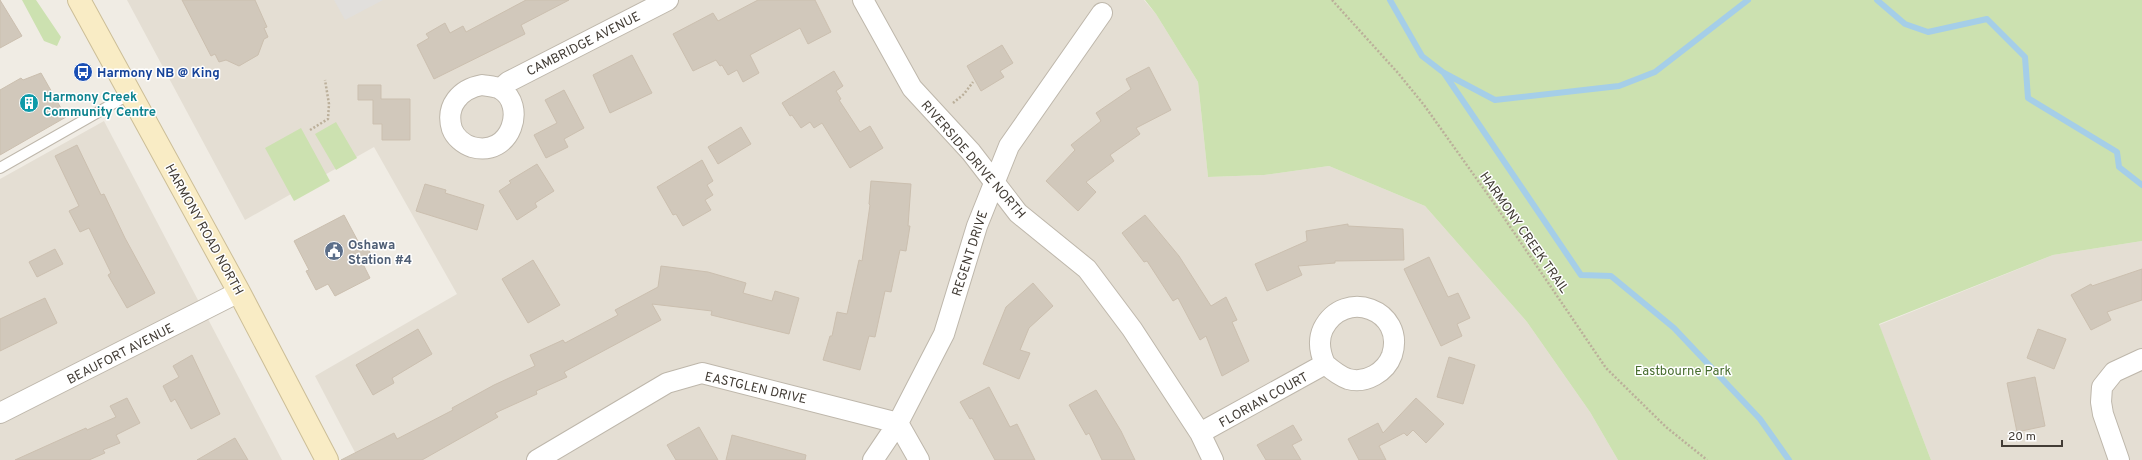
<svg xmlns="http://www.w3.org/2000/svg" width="2142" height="460" viewBox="0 0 2142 460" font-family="Overpass,sans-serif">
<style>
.residential{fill:#e4ded3}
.green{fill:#cce1b0}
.parking{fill:#e1dfdc}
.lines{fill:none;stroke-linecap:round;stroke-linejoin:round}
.stream{stroke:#a5cee8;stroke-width:6}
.building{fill:#d1c8bb;stroke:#cbbfaf}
.lane-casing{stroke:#beb7ab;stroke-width:12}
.street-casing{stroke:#beb7ab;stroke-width:22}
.secondary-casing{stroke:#ccbe97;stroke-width:24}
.path{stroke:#bbaf9a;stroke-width:2.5;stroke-dasharray:2 2;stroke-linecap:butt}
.lane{stroke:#fff;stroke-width:10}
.street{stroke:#fff;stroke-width:20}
.secondary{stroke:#f9ecc5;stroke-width:22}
.labels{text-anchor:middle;stroke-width:3;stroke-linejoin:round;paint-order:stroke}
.street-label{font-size:13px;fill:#423c35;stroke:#fff}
.transit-label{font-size:13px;font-weight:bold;fill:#164399;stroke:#fff;text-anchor:start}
.culture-label{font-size:13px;font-weight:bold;fill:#0d838f;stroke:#fff;text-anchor:start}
.service-label{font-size:13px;font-weight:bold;fill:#4e5e75;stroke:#fff;text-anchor:start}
.park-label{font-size:13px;fill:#476d2e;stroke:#fff}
</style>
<rect width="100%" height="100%" fill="#f0ece4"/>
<path class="residential" d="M127,0H1144L1156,14L1198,82L1208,177L1264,175L1329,166L1425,206L1527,322L1590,412L1618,460H359L315,376L457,294L374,147L245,220Z
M104,121L282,460H0V179Z
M2142,241V460H1931L1879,325L2053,255Z"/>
<path class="green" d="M22,0H36L61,37L57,46L44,41Z
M1145,0H2142V241L2053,255L1879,324L1931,460H1618L1590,412L1527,322L1425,206L1329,166L1264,175L1208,177L1198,82L1156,14Z
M336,122L357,158L336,170L315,134Z
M301,128L330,181L294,201L265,148Z"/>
<path class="parking" d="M334,0H383L345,20Z"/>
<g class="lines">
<path class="stream" d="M1390,0L1422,56L1444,73L1495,100L1619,86L1655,72L1748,0
M1877,0L1905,24L1928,32L1987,19L2025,57L2028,98L2117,152L2119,167L2142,185
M1444,73L1581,275L1611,276L1674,328L1760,419L1789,460"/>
</g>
<path class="building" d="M0,0L22,36L0,48Z
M182,0H255L267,27L264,28L268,37L264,39L258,55L239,66L226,60L219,62L215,54L211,56Z
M526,0H569L521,25L525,34L434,79L417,45L429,38L426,34L445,23L450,33L463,26L466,32Z
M758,0H815L831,32L808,44L800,28L750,55L759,73L743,82L737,70L728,75L722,65L720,66L716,60L693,71L673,34L713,13L718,21Z
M1002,45L1013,63L1000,71L1004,77L981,91L967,66Z
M632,55L652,93L610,113L593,75Z
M1149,67L1171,110L1136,128L1140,134L1110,155L1114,161L1086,182L1096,192L1078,211L1046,181L1075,150L1071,145L1101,121L1096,113L1131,89L1126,79Z
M834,71L843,86L836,91L841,99L839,100L860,132L870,126L883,148L850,168L822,123L814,128L810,122L801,128L792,115L790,116L782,103Z
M41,73L66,117L0,155V90L21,78L23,80Z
M358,85H381V99H410V140H382V124H373V100H358Z
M564,90L584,128L564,139L568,147L546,158L534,135L557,123L545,100Z
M741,127L751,144L718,164L708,147Z
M77,145L101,195L104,194L125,238L155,293L127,308L108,275L111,273L89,228L80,232L69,211L79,206L55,156Z
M702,160L713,181L707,185L713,195L705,200L711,210L683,226L676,214L673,215L657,187Z
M537,164L554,191L535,203L537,207L517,220L499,191L511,183L509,181Z
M871,181L911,184L908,226H910L906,251L900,250L891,292L885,291L875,337L869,336L860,370L823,360L830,336H832L837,312L847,314L859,260L862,261L870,205L869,204Z
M425,184L446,190L445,193L484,205L477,230L416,211Z
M344,215L360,245L365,243L372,256L362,262L370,278L335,296L328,284L316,290L306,271L309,270L294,241Z
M1145,215L1179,256L1211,306L1226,297L1237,320L1232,322L1249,361L1222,376L1206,336L1200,340L1178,298L1173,301L1147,261L1144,262L1122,233Z
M1348,224V226L1403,229L1404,260L1335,261V263L1298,266L1302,275L1267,291L1255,264L1307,241L1306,231Z
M55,249L63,264L37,277L29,262Z
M1429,257L1448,297L1458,293L1470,318L1457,324L1462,336L1441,346L1404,269Z
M533,260L560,305L528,323L502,279Z
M661,266L708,272L746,283L743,293L772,301L775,291L799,298L789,334L711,315L712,311L652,304L661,320L564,372L567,377L536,391L537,394L495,413L498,417L422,460H341L394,433L397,439L453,410L452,408L494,385L535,366L530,355L563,340L565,343L618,315L615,310L658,287Z
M2142,269V300L2107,312L2111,320L2091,330L2071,295L2091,284L2092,286Z
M1033,283L1053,306L1029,328L1020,350L1030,353L1019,379L983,364L1006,307Z
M45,298L57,323L0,351V319Z
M418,329L432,354L392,378L394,383L373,395L356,365Z
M2038,329L2066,339L2054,369L2027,358Z
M192,355L220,414L191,429L175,399L171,402L163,386L179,377L173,366Z
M1449,357L1475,365L1463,404L1437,397Z
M2035,377L2045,426L2017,432L2007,383Z
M989,387L1010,427L1017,424L1035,460H995L972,418L970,419L960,402Z
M1096,390L1121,431L1135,460H1102L1089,433L1086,435L1069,405Z
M127,398L140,423L116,435L120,443L103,450L105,453L89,460H15L86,428L87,430L116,417L110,406Z
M1416,398L1444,424L1426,443L1413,430L1407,436L1404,433L1379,446L1386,460H1359L1348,439L1378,423L1383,433Z
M1293,425L1302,440L1292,445L1301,460H1266L1257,445Z
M699,427L718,460H676L667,445Z
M732,435L806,455L805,460H726Z
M235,438L248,460H197L233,439Z"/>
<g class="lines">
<g class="lane-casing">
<path id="lane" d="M0,168L130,94"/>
</g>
<g class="street-casing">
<path id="street" d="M863,0L912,88L971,152L1018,213L1087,269L1132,329L1200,433L1213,460
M482,85C487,86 495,86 500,89C527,104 512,158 472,147C463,144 455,137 452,129C445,106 460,89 482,85Z
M500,89L508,82L668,0
M0,413L239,292
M898,423L919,460
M1200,433L1325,364C1332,370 1339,376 1348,379C1366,384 1386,372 1392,355C1406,310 1344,287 1323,329C1318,340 1320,353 1325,364
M537,460L667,383L702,373L898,423
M873,460L898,423L944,334L977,226L1009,146L1102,13
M2119,460L2103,414L2101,402L2102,387L2114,372L2142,359"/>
</g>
<g class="secondary-casing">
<path id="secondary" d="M79,0L239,292L327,460"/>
</g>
<path class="path" d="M1332,0L1398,73L1424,105L1496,206L1606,368L1666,427L1707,460
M953,103L964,94L973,82
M310,130L328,119L329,104L325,80"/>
<use href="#lane" class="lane"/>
<use href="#street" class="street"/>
<use href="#secondary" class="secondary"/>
</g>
<defs>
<g id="bus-disc" transform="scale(1)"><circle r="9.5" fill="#1a4fb4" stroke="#fff"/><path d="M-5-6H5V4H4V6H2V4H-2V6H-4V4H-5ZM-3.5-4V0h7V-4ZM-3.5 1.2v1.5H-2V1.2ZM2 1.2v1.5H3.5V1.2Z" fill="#fff"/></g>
<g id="building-disc" transform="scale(1)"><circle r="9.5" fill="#0f9aa8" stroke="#fff"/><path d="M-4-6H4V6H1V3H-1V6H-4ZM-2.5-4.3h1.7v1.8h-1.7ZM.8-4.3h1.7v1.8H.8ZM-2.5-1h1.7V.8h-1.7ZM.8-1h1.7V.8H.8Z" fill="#fff"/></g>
<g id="civic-disc" transform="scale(1)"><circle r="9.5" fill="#5c6f8a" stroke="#fff"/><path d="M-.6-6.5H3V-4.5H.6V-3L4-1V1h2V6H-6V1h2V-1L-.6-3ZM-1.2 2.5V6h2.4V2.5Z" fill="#fff"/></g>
</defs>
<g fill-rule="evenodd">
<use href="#bus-disc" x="83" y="72"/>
<use href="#building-disc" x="29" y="103"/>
<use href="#civic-disc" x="334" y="251"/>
</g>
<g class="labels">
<g class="street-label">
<text transform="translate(583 43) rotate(-27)" y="5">CAMBRIDGE AVENUE</text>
<text transform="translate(974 159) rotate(49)" y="5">RIVERSIDE DRIVE NORTH</text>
<text transform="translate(205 229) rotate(61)" y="5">HARMONY ROAD NORTH</text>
<text transform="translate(1525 232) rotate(55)" y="5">HARMONY CREEK TRAIL</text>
<text transform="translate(969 253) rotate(-72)" y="5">REGENT DRIVE</text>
<text transform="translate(120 353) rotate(-27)" y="5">BEAUFORT AVENUE</text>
<text transform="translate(756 387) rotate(13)" y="5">EASTGLEN DRIVE</text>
<text transform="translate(1263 399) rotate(-29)" y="5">FLORIAN COURT</text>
</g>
<g class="transit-label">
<text x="97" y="77">Harmony NB @ King</text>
</g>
<g class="culture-label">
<text x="43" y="101">Harmony Creek<tspan x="43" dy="15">Community Centre</tspan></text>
</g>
<g class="service-label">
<text x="348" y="249">Oshawa<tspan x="348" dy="15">Station #4</tspan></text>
</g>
<g class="park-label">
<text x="1683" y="375">Eastbourne Park</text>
</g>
</g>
<path d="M2002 440v6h60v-6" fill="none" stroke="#423c35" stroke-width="2"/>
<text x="2008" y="440" font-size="12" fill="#423c35" stroke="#ffffff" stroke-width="3" paint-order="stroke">20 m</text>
</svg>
